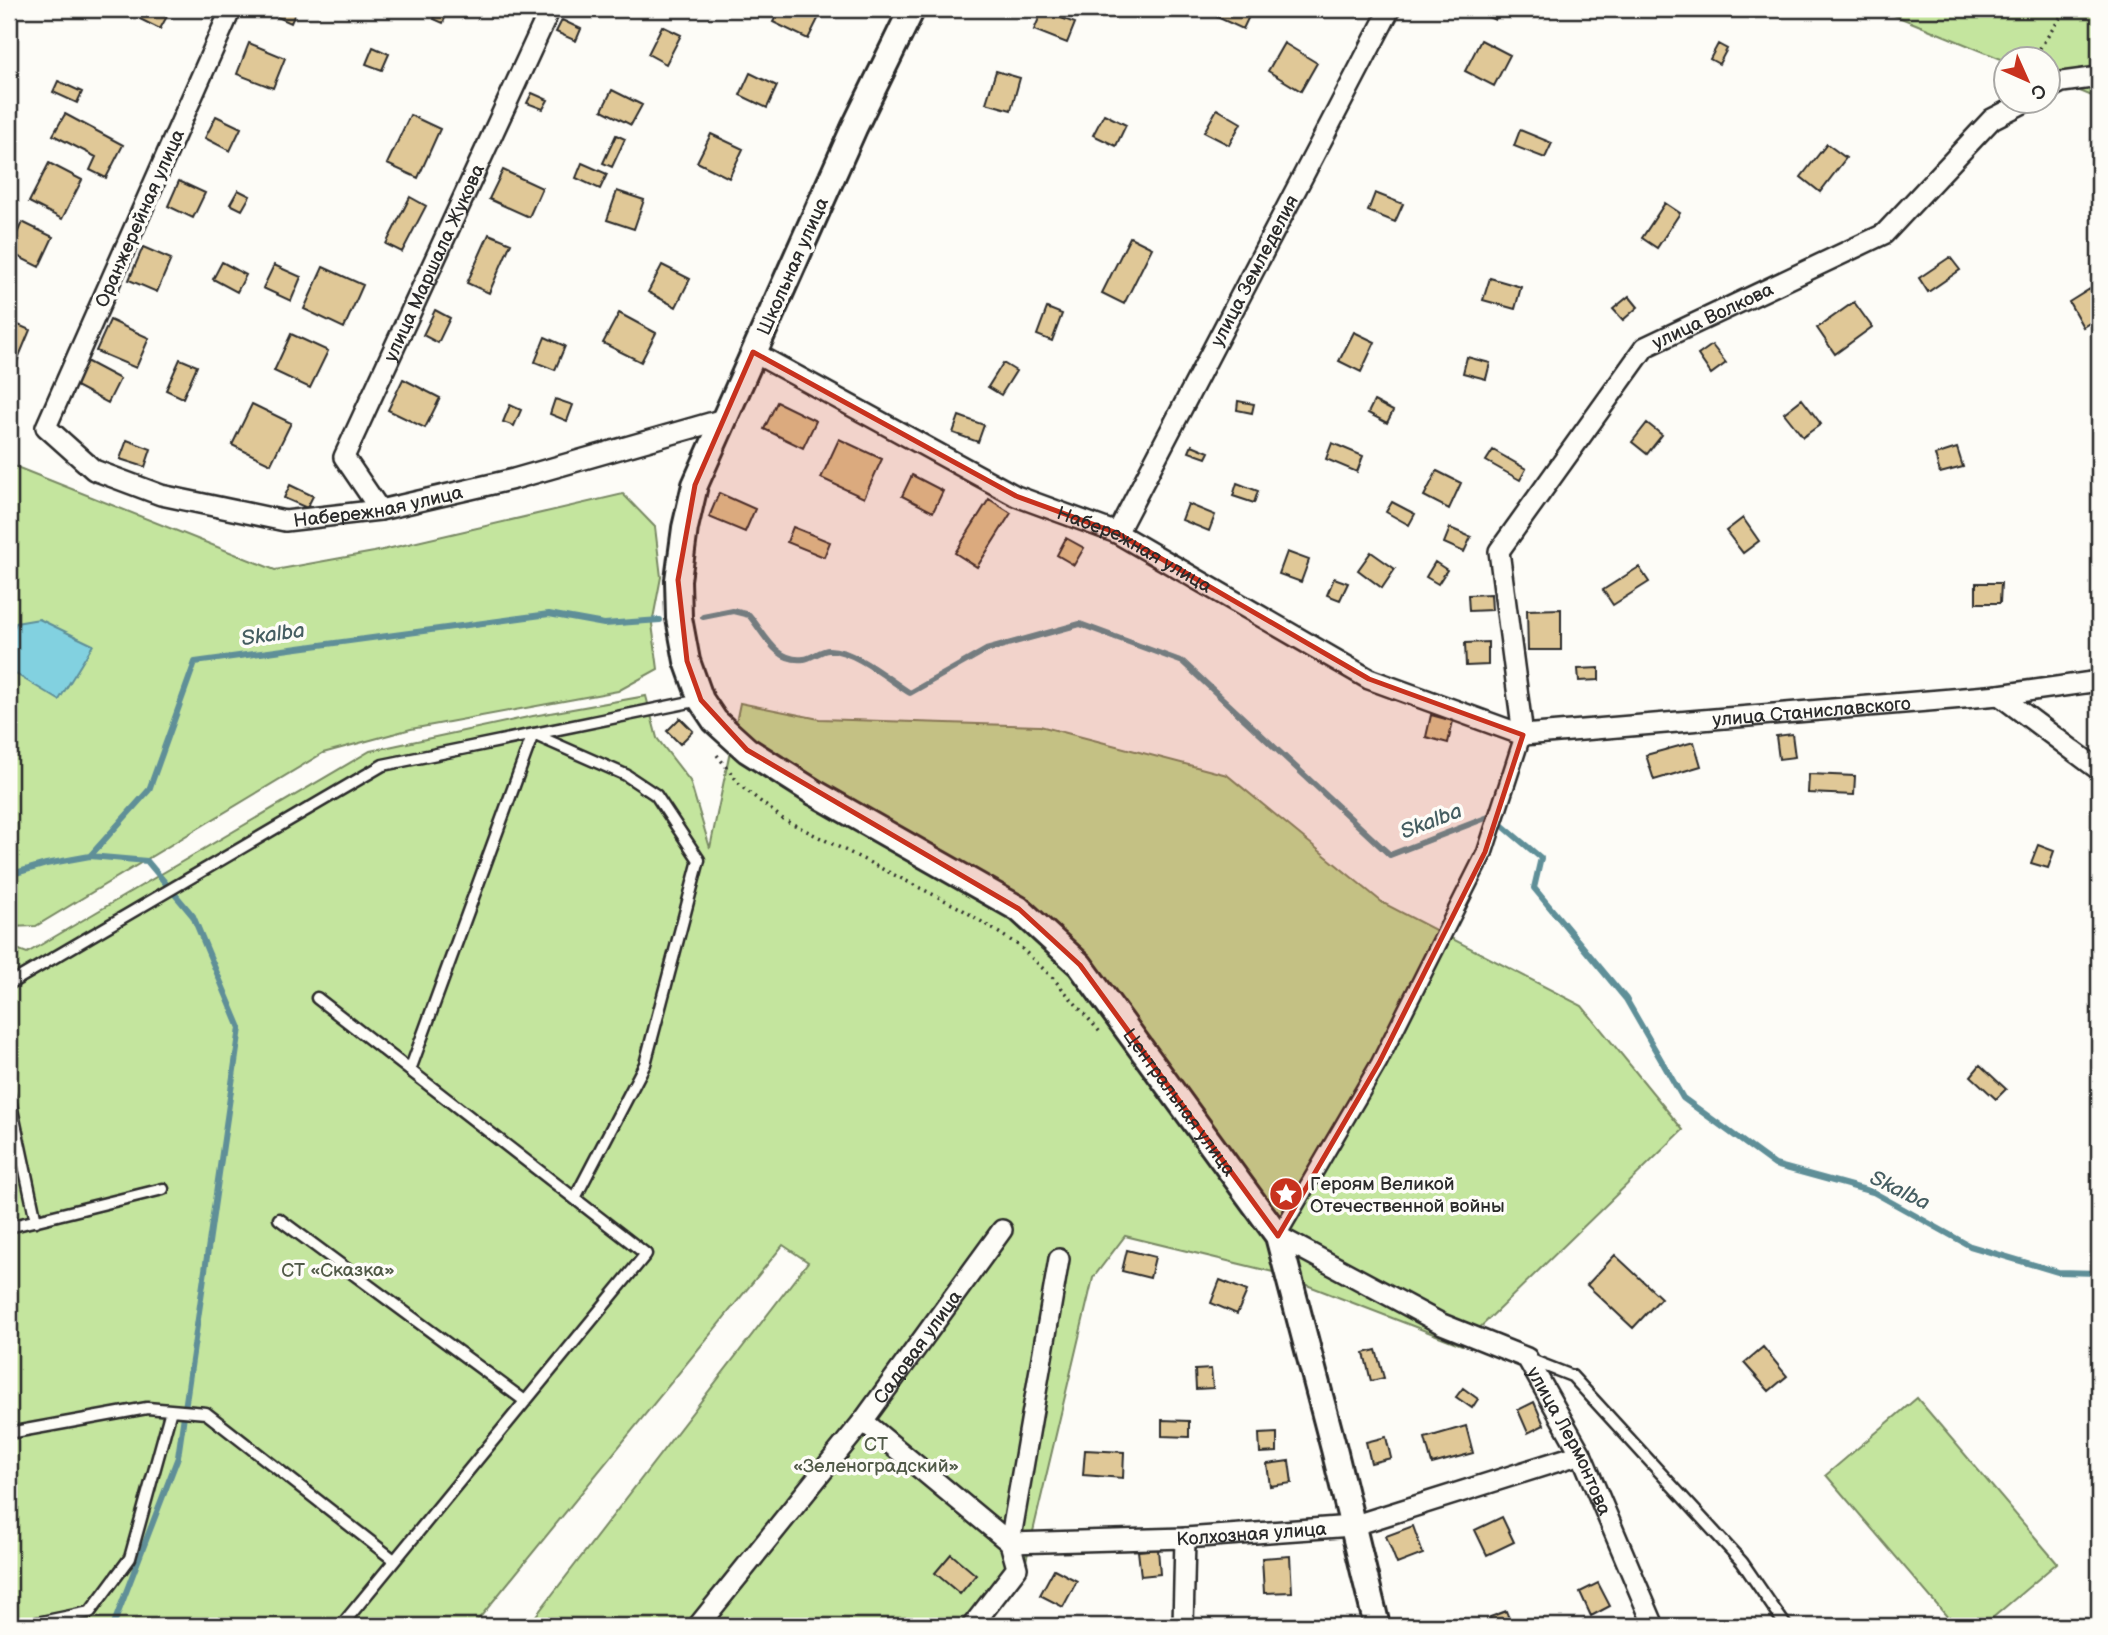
<svg xmlns="http://www.w3.org/2000/svg" width="2108" height="1635" viewBox="0 0 2108 1635" font-family="'Balsamiq Sans',sans-serif">
<style>
.green{fill:#c4e59e;stroke:#788864;stroke-width:2}
.water{fill:#82d1e0;stroke:#5f8f98;stroke-width:2}
.lines{fill:none;stroke-linecap:round;stroke-linejoin:round}
.stream{stroke:#5f8f98;stroke-width:6}
.building{fill:#e0c897;stroke:#2b2b2b;stroke-width:2}
.service-casing{stroke:#2b2b2b;stroke-width:15}
.pedestrian-casing{stroke:#2b2b2b;stroke-width:19}
.minor-casing{stroke:#2b2b2b;stroke-width:24}
.tertiary-casing{stroke:#2b2b2b;stroke-width:30}
.path{stroke:#2b2b2b;stroke-width:3.5;stroke-dasharray:2 5;stroke-linecap:butt}
.service{stroke:#fdfcf7;stroke-width:10}
.pedestrian{stroke:#fdfcf7;stroke-width:14}
.minor{stroke:#fdfcf7;stroke-width:19}
.tertiary{stroke:#fdfcf7;stroke-width:24}
.marked{fill:#c8321e;fill-opacity:0.2;stroke:#c8321e;stroke-width:5;stroke-linejoin:round}
.labels{text-anchor:middle;stroke-width:7;stroke-linejoin:round;paint-order:stroke}
.street-label{font-size:19px;fill:#2b2b2b;stroke:#fdfcf7}
.poi-label{font-size:19px;fill:#2b2b2b;stroke:#fdfcf7;text-anchor:start}
.park-label{font-size:19px;fill:#515a48;stroke:#fdfcf7}
.water-label{font-size:21px;font-style:italic;fill:#455d61;stroke:#fdfcf7}
</style>
<rect width="100%" height="100%" fill="#fdfcf7"/>
<filter id="ink" filterUnits="userSpaceOnUse"><feTurbulence type="fractalNoise" baseFrequency=".0143" numOctaves="2"/><feDisplacementMap in="SourceGraphic" scale="14" xChannelSelector="R" yChannelSelector="G"/><feConvolveMatrix kernelMatrix="1 2 1 2 8 2 1 2 1" color-interpolation-filters="sRGB"/></filter>
<g filter="url(#ink)">
<path class="green" d="M1879,9H2099V99L2049,78L2048,60L2006,61Z
M9,464L275,570L374,552L623,494L655,527L661,577L652,624L658,669L618,691L411,729L323,753L36,926L9,927Z
M646,696L657,738L690,781L710,848L740,703L819,719L1040,726L1227,775L1383,903L1582,1006L1683,1130L1462,1345L1273,1272L1125,1236L1093,1278L1022,1578L984,1626H528L808,1262L783,1245L473,1626H9V946L27,953L370,751L533,716Z
M1917,1398L2057,1563L1983,1626H1955L1826,1475Z"/>
<path class="water" d="M39,619L93,645L59,700L9,670V638L16,623Z"/>
<g class="lines">
<path class="stream" d="M703,617L733,611L749,615C765,634 776,663 804,659C812,658 821,650 829,650C855,650 889,680 910,693L986,650L1080,624L1183,662L1390,855L1491,816L1541,858L1534,888L1626,999L1683,1098L1775,1165L1873,1192L1970,1246L2058,1272L2099,1273
M90,856L147,861L193,916L240,1028L178,1457L113,1626
M9,875L46,864L90,856L149,790L195,662L549,614L604,624L660,620"/>
</g>
<path class="building" d="M146,9H171L160,29L140,19Z
M260,9H297L291,23Z
M438,9L447,13L443,23L434,19Z
M596,9H616L611,17Z
M780,9H823L808,39L773,22Z
M1221,9H1248L1252,10L1243,29L1217,17Z
M1479,9H1500L1495,20L1477,12Z
M1042,11L1075,23L1067,43L1034,30Z
M562,20L581,29L576,41L556,32Z
M662,26L681,35L666,64L648,54Z
M1481,40L1510,55L1494,86L1465,71Z
M249,43L285,58L273,88L237,74Z
M1284,43L1317,63L1301,91L1268,71Z
M1718,44L1727,49L1719,64L1710,59Z
M373,47L389,54L382,70L366,64Z
M996,71L1020,78L1011,110L986,103Z
M750,73L777,86L767,108L740,95Z
M58,81L82,92L77,103L53,92Z
M612,90L642,105L631,125L602,110Z
M532,93L548,100L543,109L527,103Z
M1217,109L1241,123L1229,145L1204,132Z
M65,114L123,145L106,178L90,170L96,157L53,135Z
M1104,114L1126,125L1116,146L1093,135Z
M410,115L440,129L418,178L387,164Z
M216,116L241,128L230,151L205,138Z
M1520,130L1552,143L1545,158L1514,146Z
M711,134L743,149L729,178L697,162Z
M616,135L625,139L612,167L603,163Z
M1827,144L1846,158L1820,192L1801,177Z
M49,163L82,180L62,219L29,202Z
M582,163L607,174L600,189L576,178Z
M503,170L542,188L529,217L489,199Z
M179,181L205,193L193,218L168,206Z
M238,190L250,196L242,210L230,204Z
M617,191L644,200L634,229L607,220Z
M1375,193L1403,204L1395,222L1368,211Z
M410,197L426,206L402,252L386,244Z
M1665,203L1680,213L1657,248L1642,238Z
M22,222L53,237L39,267L9,252Z
M489,234L511,243L489,293L467,283Z
M1130,237L1152,248L1124,304L1102,293Z
M143,247L171,259L157,292L129,280Z
M1950,257L1960,270L1928,292L1919,278Z
M222,262L246,275L237,292L213,279Z
M274,265L301,277L291,301L263,288Z
M662,265L690,279L676,307L648,292Z
M323,267L363,285L344,328L304,309Z
M1490,278L1521,287L1515,309L1483,300Z
M2090,289L2099,305V317L2083,327L2069,302Z
M1629,296L1638,307L1623,320L1613,309Z
M1854,302L1872,327L1835,354L1817,328Z
M1047,308L1062,314L1052,341L1037,335Z
M435,310L450,318L438,343L423,335Z
M619,313L656,333L641,362L603,343Z
M110,320L149,338L136,368L96,351Z
M9,321L30,330L13,371L9,369Z
M1354,332L1375,342L1361,372L1339,361Z
M291,334L328,351L310,388L274,371Z
M545,337L565,346L555,370L535,362Z
M1712,345L1726,363L1711,374L1698,355Z
M1467,357L1490,363L1486,379L1463,373Z
M180,359L197,366L183,398L166,390Z
M86,361L120,379L108,403L74,385Z
M1003,363L1016,371L1001,395L988,387Z
M403,379L440,398L425,428L388,410Z
M555,399L573,405L567,421L550,414Z
M1802,399L1821,424L1803,437L1784,413Z
M1238,401L1254,404L1252,413L1237,410Z
M1374,401L1393,411L1387,423L1368,413Z
M777,402L816,421L803,448L764,429Z
M252,404L291,423L271,464L232,445Z
M510,405L521,410L514,426L503,422Z
M959,416L984,425L978,442L953,433Z
M1647,423L1662,435L1647,454L1632,442Z
M839,439L882,459L864,498L821,478Z
M127,440L151,449L145,467L120,459Z
M1332,443L1363,456L1357,472L1326,459Z
M1192,445L1209,452L1206,458L1189,452Z
M1957,448L1963,467L1940,473L1935,455Z
M1493,450L1526,469L1520,480L1486,461Z
M1437,471L1461,483L1449,509L1424,496Z
M912,475L943,491L933,512L902,496Z
M1237,483L1258,491L1254,503L1233,496Z
M290,485L313,496L307,508L284,498Z
M719,493L755,509L745,532L709,517Z
M989,499L1011,513L977,567L955,553Z
M1392,502L1415,514L1409,525L1386,512Z
M1188,504L1215,515L1209,531L1182,520Z
M1743,518L1759,541L1743,553L1726,531Z
M793,527L830,542L824,557L787,542Z
M1450,528L1471,537L1464,552L1444,543Z
M1066,538L1084,548L1074,565L1057,555Z
M1287,552L1309,560L1301,582L1279,574Z
M1371,552L1395,569L1382,588L1358,570Z
M1435,562L1447,570L1438,584L1426,577Z
M1639,567L1649,582L1613,605L1603,590Z
M1334,578L1348,583L1340,600L1327,595Z
M1976,583H2001L2000,603H1976Z
M1491,594L1492,610L1469,611L1468,595Z
M1561,609V650H1528L1527,610Z
M1488,642V665L1466,666L1465,643Z
M1599,668V680L1579,681L1578,669Z
M1431,715L1453,721L1448,743L1426,737Z
M680,718L693,731L680,744L667,731Z
M1792,734L1795,757L1779,759L1776,736Z
M1694,742L1701,766L1654,780L1646,755Z
M1809,774L1855,776L1854,795L1808,793Z
M2038,845L2054,851L2048,868L2031,863Z
M1980,1065L2006,1089L1996,1099L1971,1076Z
M1127,1250L1155,1257L1150,1278L1122,1271Z
M1615,1255L1661,1298L1633,1328L1587,1285Z
M1220,1280L1247,1291L1237,1314L1211,1303Z
M1763,1347L1787,1376L1769,1391L1744,1363Z
M1376,1350L1384,1378L1371,1381L1364,1353Z
M1211,1369L1213,1388L1196,1389L1195,1370Z
M1463,1388L1478,1399L1472,1408L1456,1397Z
M1534,1402L1544,1425L1528,1433L1518,1410Z
M1162,1420L1189,1421V1437L1162,1436Z
M1466,1426L1473,1453L1432,1464L1425,1438Z
M1277,1433V1452L1260,1453L1259,1434Z
M1386,1437L1391,1458L1371,1463L1366,1442Z
M1085,1450L1124,1452L1123,1478L1083,1475Z
M1289,1461L1292,1483L1270,1486L1267,1464Z
M1502,1517L1514,1542L1487,1555L1475,1530Z
M1413,1526L1423,1554L1397,1564L1386,1536Z
M1158,1549L1160,1574L1141,1576L1138,1551Z
M951,1554L976,1575L960,1594L935,1573Z
M1290,1556L1292,1592L1264,1593L1262,1558Z
M1054,1569L1077,1581L1063,1607L1040,1595Z
M1598,1583L1610,1606L1591,1616L1580,1592Z
M1506,1611L1512,1626H1493L1490,1617Z"/>
<g class="lines">
<g class="service-casing">
<path id="service" d="M9,984L383,765L700,700
M317,998L646,1254L341,1626
M410,1070L533,734L626,775L656,795L699,860L645,1064L575,1198
M9,1095L36,1221
M279,1219L525,1401
M9,1227L163,1189
M1531,1360L1572,1376L1742,1562L1786,1626
M9,1433L147,1408L206,1413L394,1560
M22,1626L90,1612L130,1558L171,1410"/>
</g>
<g class="pedestrian-casing">
<path id="pedestrian" d="M1278,1236L1379,1063L1485,852L1523,735"/>
</g>
<g class="minor-casing">
<g id="minor">
<path id="s1" d="M231,9L46,427L94,470L161,495L285,521L380,510L514,479L724,419"/>
<path d="M2048,89L2062,82L2099,77"/>
<path id="s2" d="M753,352L1016,496L1117,533L1369,679L1523,735L1999,695L2099,681"/>
<path id="s3" d="M380,510L344,457L550,9"/>
<path id="s4" d="M1117,533L1390,9"/>
<path d="M1999,695L2099,770"/>
<path id="s5" d="M1523,735L1499,551L1645,347L1884,234L1992,119L2025,102"/>
<path id="s6" d="M1278,1236L1442,1324L1527,1358L1581,1454L1654,1626"/>
<path d="M863,1421L1010,1543L1059,1259"/>
<path id="s7" d="M698,1626L863,1421L1002,1230"/>
<path id="s8" d="M972,1626L1017,1568L1010,1543L1185,1538L1352,1526L1581,1454"/>
<path d="M1183,1626L1185,1538"/>
</g>
</g>
<g class="tertiary-casing">
<g id="tertiary">
<path id="s9" d="M912,9L854,128L695,485L685,528L678,580L679,618L687,661L701,700L715,721L747,750L815,793L1019,909L1080,965L1278,1236L1334,1449L1377,1626"/>
</g>
</g>
<path class="path" d="M2032,60L2066,9
M717,755L742,787L783,819L960,908L1018,945L1053,978L1100,1032"/>
<use href="#service" class="service"/>
<use href="#pedestrian" class="pedestrian"/>
<use href="#minor" class="minor"/>
<use href="#tertiary" class="tertiary"/>
</g>
</g>
<path class="marked" d="M753,352L1016,496L1117,533L1369,679L1523,735L1485,852L1379,1063L1278,1236L1080,965L1019,909L747,750L701,700L687,661L678,580L695,485Z"/>
<defs>
<g id="sight-disc" transform="scale(1.75)"><circle r="9.5" fill="#c8321e" stroke="#fdfcf7"/><path d="M0-6L1.8-2.2L6-1.7L2.9 1.2L3.7 5.4L0 3.3L-3.7 5.4L-2.9 1.2L-6-1.7L-1.8-2.2Z" fill="#fff"/></g>
</defs>
<g fill-rule="evenodd">
<use href="#sight-disc" x="1286" y="1194"/>
</g>
<g class="labels">
<g class="street-label">
<text transform="translate(139 218) rotate(-66)" y="7">Оранжерейная улица</text>
<text dy="7" stroke="none"><textPath href="#s3" startOffset="278">улица Маршала Жукова</textPath></text>
<text transform="translate(792 266) rotate(-66)" y="7">Школьная улица</text>
<text dy="7" stroke="none"><textPath href="#s4" startOffset="296">улица Земледелия</textPath></text>
<text dy="7" stroke="none"><textPath href="#s5" startOffset="511">улица Волкова</textPath></text>
<text dy="7" stroke="none"><textPath href="#s1" startOffset="814">Набережная улица</textPath></text>
<text dy="7" stroke="none"><textPath href="#s2" startOffset="430">Набережная улица</textPath></text>
<text dy="7" stroke="none"><textPath href="#s2" startOffset="1152">улица Станиславского</textPath></text>
<text dy="7" stroke="none"><textPath href="#s9" startOffset="1379">Центральная улица</textPath></text>
<text dy="7" stroke="none"><textPath href="#s7" startOffset="355">Садовая улица</textPath></text>
<text dy="7" stroke="none"><textPath href="#s6" startOffset="371">улица Лермонтова</textPath></text>
<text dy="7" stroke="none"><textPath href="#s8" startOffset="341">Колхозная улица</textPath></text>
</g>
<g class="poi-label">
<text x="1310" y="1190">Героям Великой<tspan x="1310" dy="22">Отечественной войны</tspan></text>
</g>
<g class="park-label">
<text x="338" y="1276">СТ «Сказка»</text>
<text x="876" y="1450">СТ<tspan x="876" dy="22">«Зеленоградский»</tspan></text>
</g>
<g class="water-label">
<text transform="translate(273 634) rotate(-8)" y="7">Skalba</text>
<text transform="translate(1431 821) rotate(-21)" y="7">Skalba</text>
<text transform="translate(1900 1190) rotate(26)" y="7">Skalba</text>
</g>
</g>
<rect width="2108" height="1635" fill="none" stroke="#fdfcf7" stroke-width="35"/>
<rect x="18" y="18" width="2073" height="1600" fill="none" stroke="#2b2b2b" stroke-width="2.5" filter="url(#ink)"/>
<g transform="translate(2027 80) rotate(135)"><circle r="33" fill="#fdfcf7" stroke="#a9a8a5" stroke-width="2"/>
<path d="M0-5L12 26L0 18L-12 26Z" fill="#c8321e"/>
<text y="-10" font-size="19" font-weight="bold" text-anchor="middle" fill="#2b2b2b">С</text>
</g>
</svg>
